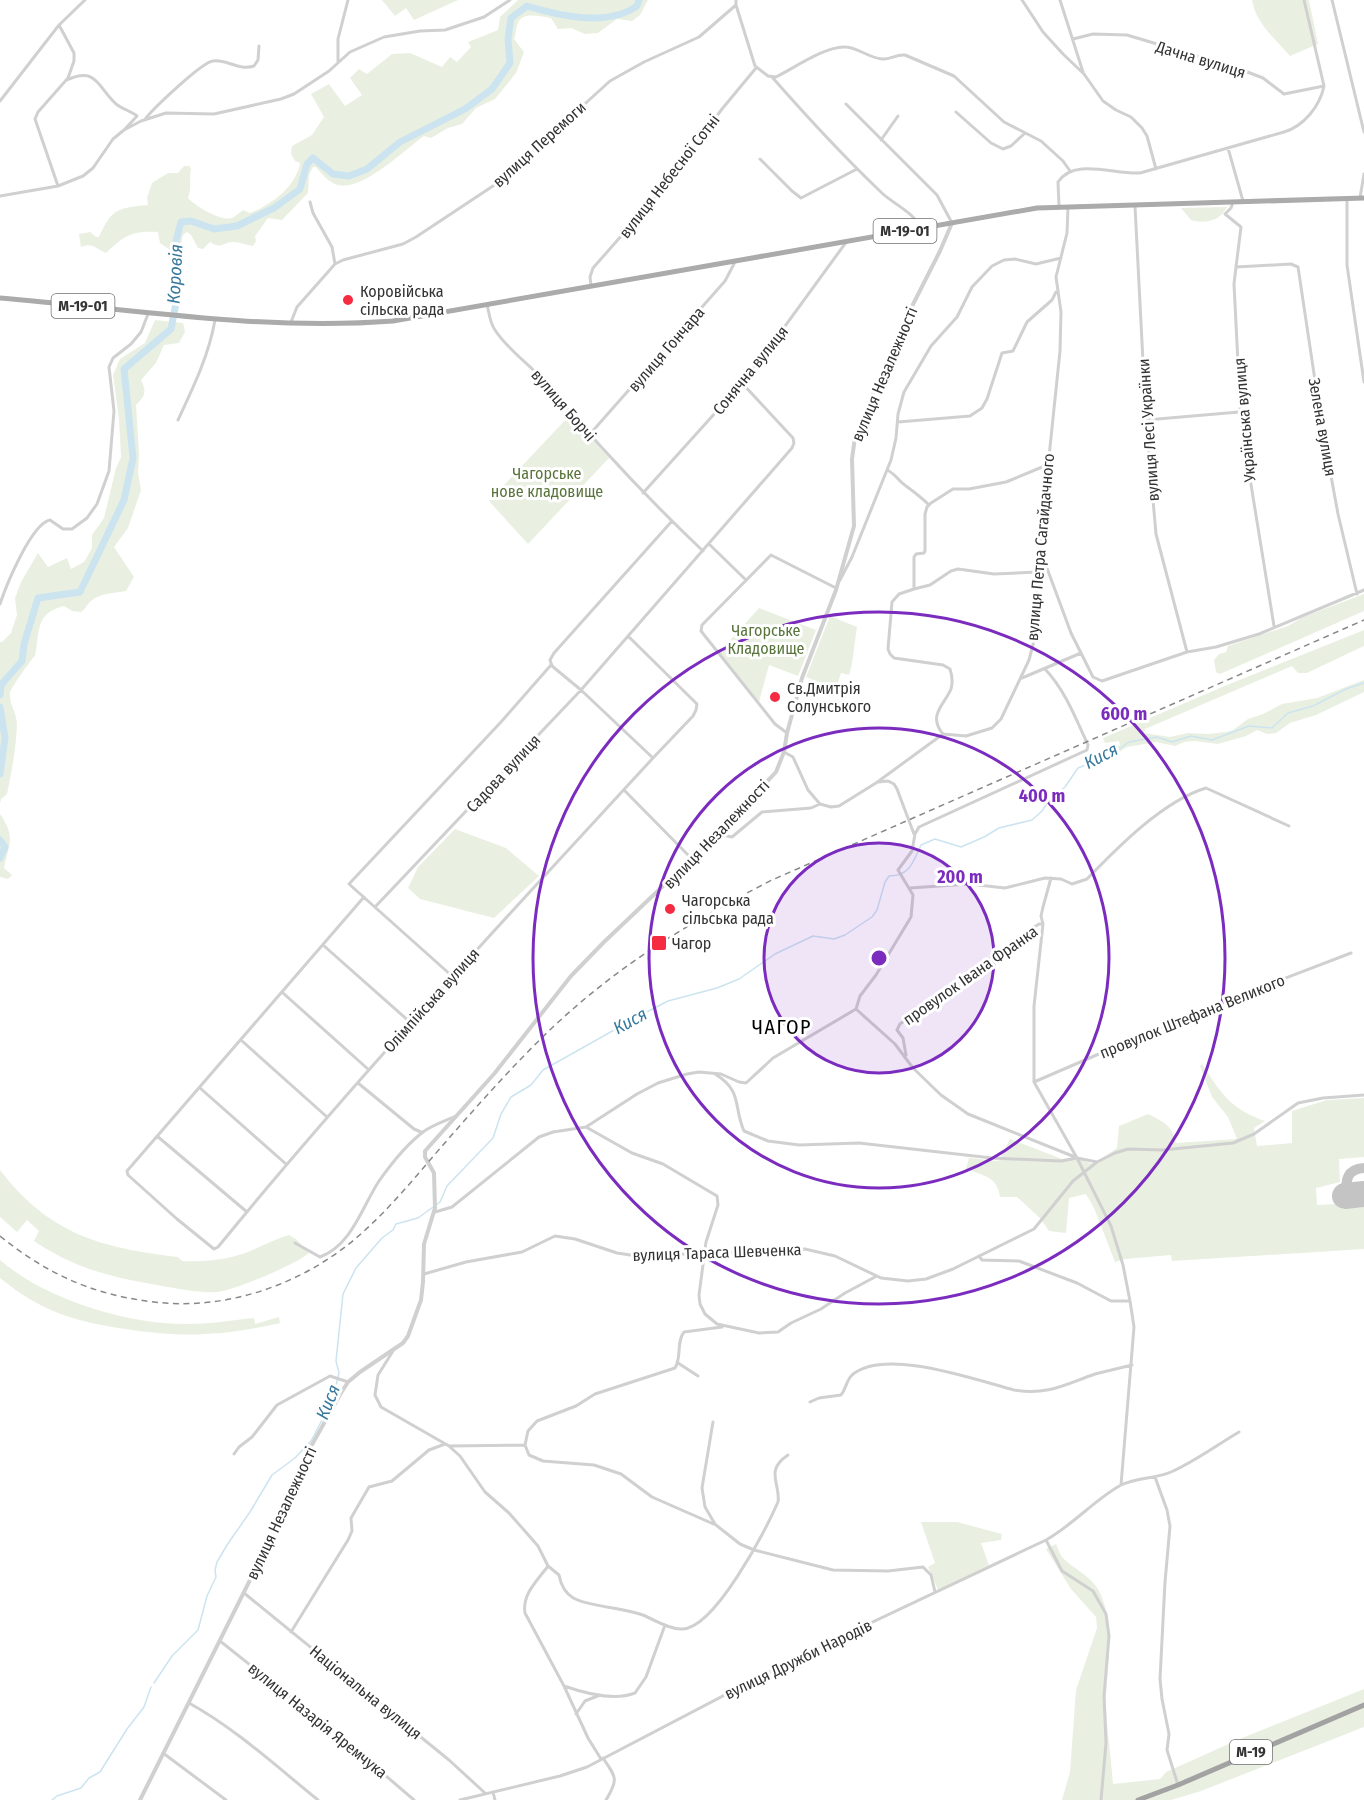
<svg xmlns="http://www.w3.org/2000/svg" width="1364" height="1800" viewBox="0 0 1364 1800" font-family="'Fira Sans Condensed',sans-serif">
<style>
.green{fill:#e9f0e1}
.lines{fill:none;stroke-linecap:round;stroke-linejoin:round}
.stream{stroke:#cce4f0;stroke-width:1.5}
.river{stroke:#cce4f0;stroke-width:7}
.taxiway{stroke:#c4c4c4;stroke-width:10}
.runway{stroke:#c4c4c4;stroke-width:26}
.minor{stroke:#d0d0d0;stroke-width:3}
.tertiary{stroke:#d0d0d0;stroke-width:4}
.primary{stroke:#ababab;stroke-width:5}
.trunk{stroke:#a2a2a2;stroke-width:5}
.rail{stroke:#888;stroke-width:1.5;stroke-dasharray:6 4.5;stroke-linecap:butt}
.ring{fill:none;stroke:#7b2cbf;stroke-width:3}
.poi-dot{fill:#f42b41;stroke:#fff;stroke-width:2}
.labels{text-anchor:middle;stroke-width:6;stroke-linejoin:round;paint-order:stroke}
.shield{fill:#fff;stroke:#707070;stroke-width:1.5}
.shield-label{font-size:15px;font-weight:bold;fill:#333}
.street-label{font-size:16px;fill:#333;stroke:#fff}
.poi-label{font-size:16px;fill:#333;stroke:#fff;text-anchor:start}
.park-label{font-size:16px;fill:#58743b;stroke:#fff}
.water-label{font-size:18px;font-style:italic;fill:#387a9e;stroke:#fff}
.quarter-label{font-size:20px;letter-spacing:1.5px;fill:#000;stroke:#fff}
.centre{fill:#7b2cbf;stroke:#fff;stroke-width:3}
.ring-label{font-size:18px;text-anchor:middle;font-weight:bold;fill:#7b2cbf;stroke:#fff;stroke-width:6;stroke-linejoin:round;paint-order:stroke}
</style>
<rect width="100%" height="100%" fill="#fff"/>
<path class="green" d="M382,0H458L414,20L406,8L395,16Z
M518,0H648L640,15L632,21L617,19L598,33L585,34L571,28L558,29L551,18C541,17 523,11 518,23C516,27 516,34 514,39L524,52L516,73L495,99L476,108L462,124L448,128L431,138L424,136C406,149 361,192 338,185C329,183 322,174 316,167H313L309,175L308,193L282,220L268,218L255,236L256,241L253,246C247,245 239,242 233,242C223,242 222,250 210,242L203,249L198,248L191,235L187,232L183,235L180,248L173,252L160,243L158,232C132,231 125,235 106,253C96,249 93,242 81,247L79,234L90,232L96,237H99C112,208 118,208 148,205L147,198L152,183L168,173H178L184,166H189L191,168C189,179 192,187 188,198C194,205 221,222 232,218C235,217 240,212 243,210L250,213C271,205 296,187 300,163L295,161L291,154L292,146L312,135L324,117L311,94L329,84L345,106L362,95L350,78L359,69L367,74L392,54L410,53L442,67L450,57L457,62L471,47L468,42L498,30L500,17Z
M1252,0H1309L1318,44L1290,56C1275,38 1256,24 1252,0Z
M1227,207C1220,221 1206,224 1191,220L1181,208Z
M155,320L183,323L185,332L179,343L164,345L156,363L141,380C147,392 145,396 136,405L139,454L138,473L141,490L128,528L114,547L134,577L126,591C116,593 100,593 91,601C87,604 86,609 81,612L72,611L64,606C35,613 40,631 35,656C32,658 10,689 10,693C9,705 17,713 17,725C16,747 12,771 7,794L1,799L0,804V642H2L11,633L17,615L15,598L21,582L38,553L48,567L67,558L71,569L84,562L92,548V535L104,518L116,468L121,457L119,419L113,375L120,359L145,343Z
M570,415L609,458L528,544L489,501Z
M1364,594V611L1220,674L1216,672L1214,660L1219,654L1226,652L1228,646L1288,626L1303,617Z
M759,608L816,630L798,676L769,665L759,702L718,654Z
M830,616L857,627C854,644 854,659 849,675L841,673L837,686L826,685L806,677Z
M1364,630V646L1307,673H1298L1292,666L1145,729L1144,733L1170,737L1188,733L1208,734L1226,732L1233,730L1248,719L1263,714L1282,704L1317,698L1364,680V692L1316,715L1290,723L1276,733L1267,734L1257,730L1246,736L1218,744L1195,741L1184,742L1175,746L1156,742L1127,747L1105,761L1093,764L1088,754L1101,756L1120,745L1119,741L1105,743L1103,738L1227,685Z
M0,814C16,837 9,843 4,868L12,875L8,879L0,877Z
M455,829L506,848L539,876L494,918L420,899L408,888L418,867Z
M1202,1064C1221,1093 1230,1109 1265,1121L1254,1128L1257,1146L1292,1143V1111L1327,1100L1364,1098V1157L1339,1159L1340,1182L1316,1188L1317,1205L1340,1204L1342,1209L1364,1207V1249L1172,1261L1171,1255L1125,1259L1115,1262L1094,1208L1086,1194L1069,1198L1066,1233L1049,1231L1040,1218L1017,1197H1000C997,1176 984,1176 966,1169L969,1158L998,1161L1002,1155L1010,1139L1062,1159L1077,1158L1093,1164L1117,1148L1119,1126L1148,1114C1164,1122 1172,1125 1176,1143L1237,1139L1228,1117L1212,1097L1200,1066Z
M0,1170C49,1234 101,1248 178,1257L182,1261C204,1262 227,1260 248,1252C262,1246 275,1239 289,1235L297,1240L309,1253C295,1265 235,1290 217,1292C199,1293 179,1289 162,1286C112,1277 77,1270 34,1241L39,1231L27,1220L17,1232L0,1217Z
M0,1260C46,1300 129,1325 189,1324C211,1324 233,1320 254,1318L255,1324L279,1317L280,1323C223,1336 183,1338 125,1329C73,1321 42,1312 0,1278Z
M921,1522H957L1002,1534L1001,1540L981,1543L989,1565L938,1590L928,1567L935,1563Z
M1056,1544C1058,1548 1059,1553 1062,1557C1073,1569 1091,1575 1099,1591C1117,1627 1106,1667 1106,1705C1107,1731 1111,1758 1113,1784L1160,1779L1166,1772L1242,1738L1364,1689V1727L1201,1791L1171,1800H1062L1070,1772L1076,1690L1097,1628L1096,1617L1071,1589L1046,1549Z"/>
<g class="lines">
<path class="stream" d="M154,1683L172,1656L198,1630L207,1596L216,1577L215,1570L217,1562L227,1545L250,1512L272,1475L295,1458L311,1441L333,1399L339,1373L336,1361L343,1294L356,1268L382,1238L393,1230L396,1224L418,1218L440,1202L447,1186L493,1138L501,1114L511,1097L531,1085L543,1070L639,1016L668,1001L717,988L739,979L775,954L813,936L834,939L845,935L872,917L877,910L885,882L889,876C910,876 913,862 921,845L935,839L961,847L984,837L999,828L1032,820L1042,811L1047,803L1065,787L1078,768L1112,754L1129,742L1157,737L1172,742L1191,736L1212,740L1249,726L1272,728L1288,713L1313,706L1346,689L1364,683
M52,1800L57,1796L81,1788L89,1778L100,1772L127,1729L144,1707L151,1687"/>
<path class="river" d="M0,695L1,685L22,661L24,644L38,598L80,592L124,500L133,458L124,369L171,329L176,303L174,289L178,271L176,241L181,222L191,221L214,229L237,226L274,208L300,189L307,164L313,158L333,174L349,176L367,169L400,142L465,109L492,89L510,63L508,39L511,18L527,6C560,16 607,27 637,6L639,0
M0,707L5,738L0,774
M0,840L5,847L0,858"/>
<path class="taxiway" d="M1347,1195C1345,1180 1347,1169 1364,1168"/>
<path class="runway" d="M1345,1196L1364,1194"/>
<path class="minor" d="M736,0V5L755,66L768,76L776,77C794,68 827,45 846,47C859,48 869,58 882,59C890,60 896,54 905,55L954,76L1004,122L1041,141L1063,161L1070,171
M1022,0L1043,32L1063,54L1084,74L1103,101L1116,110L1131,117L1142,128L1147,136L1156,169
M1060,0L1083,72
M1332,0L1364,132
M1073,39L1093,34L1127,35L1237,68L1263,78L1284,94L1324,86
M338,61V39L348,0
M772,77C808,118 844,157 883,194C894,204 916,214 920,228
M67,80C97,66 98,88 116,104C122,109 131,111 137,116L125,129
M0,101L59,25L85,0
M846,104L937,195L952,223
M956,112L991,143L1003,149L1011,146L1025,133
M146,118C154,108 202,62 213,61C227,59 239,71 254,66L258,60L259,46
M881,140L898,116
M1228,148L1243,201
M760,159L792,191L801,198L857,169
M58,186L35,119L38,112L68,78L74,61V53L59,25
M0,196L58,186L83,176L93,168L113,139L124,130L141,121L166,113L214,114L281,99L294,94L329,71L350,52L384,37L420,31L445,30L484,17L510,0
M1360,198L1364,174
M1347,199V265L1364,382
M310,202L313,213L332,247L335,264
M1233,202L1231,208L1225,214L1241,227L1236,267
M1059,206L1058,182C1074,157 1115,175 1140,173L1284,132C1304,126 1320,106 1324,86L1304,0
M1135,206L1146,420L1156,534L1187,652
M591,286L590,277L593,268L660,192L722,109L756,68
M487,304C489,313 490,323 495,330C507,349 528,363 543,380C593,440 646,497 703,551
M291,322L297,307L335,264L343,260L403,244L416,237L499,182L610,81L644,62L699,37L736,5
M178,420C193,388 209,355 215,320
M1146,420L1239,412
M898,422L970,416L982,408L987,399L1002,353L1013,351L1027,322L1052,300L1056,292
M590,434L725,281L735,262
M887,470C896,474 898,481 906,486C914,492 921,497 929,505
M643,493L725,402L764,355L847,241
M709,544L746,580
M1041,552L1071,633L1093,677L1102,681L1187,652L1216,647L1259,634L1364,590
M840,580L852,557L891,460L896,438L898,414L904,392L931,346L957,317L972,287L992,266L1004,260L1015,259L1036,264L1061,258
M914,589L930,585L951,571L958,569L994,574L1037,572
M0,604C6,586 31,524 50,520L63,529H72L87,518L97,504L109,471L114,411L109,367L113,358L131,344L141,332L148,314
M1274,626L1241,423L1234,284L1236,267L1291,264L1298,267L1322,427L1338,514L1357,594
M628,636L697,704L696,710L693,716L653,758L581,690L552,666L550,660L554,653L672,521
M1022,678L1081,653
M787,733L775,724L701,631L702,625L771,555L836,588
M943,734C927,715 945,704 951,689C953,682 952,675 950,669L943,665L894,658L890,654L888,649L892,602L899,594L914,589V557L916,554L924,553L925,551V514L927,507L931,503L953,489H969L1006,482L1047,465
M784,752L793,757L808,790L820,804L831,807L839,806L876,783L943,734L966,736L992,728L1001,719L1029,660L1036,633L1037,572L1060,351L1061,312L1056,277L1067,233L1068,207
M878,782L888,781L894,784L897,789L914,834
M624,790L692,859
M721,831L727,836L732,837L762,812L811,808L820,804
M1051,878L1043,907L1041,916L1043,924L1034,1006V1082L1077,1158L1111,1226L1123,1265L1130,1301L1134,1327L1121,1485
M910,888L969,884L1005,888L1045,878L1061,879L1072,884L1087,879C1118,847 1163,801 1206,788L1289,826
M364,897L127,1171L128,1175L177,1219L214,1249L218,1247C356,1078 505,919 653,758
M375,907L581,690L792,448L794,443L793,438L741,382
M323,945L411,1023
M452,976L349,884L501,722L551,665
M283,993L369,1070
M856,1009L895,1044L913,1068L941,1095L968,1114L1075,1157
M241,1040L327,1117
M906,1055L903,1038L897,1030L900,1024L1028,931L1039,924H1043
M715,1074C743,1091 733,1106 744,1131L768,1141L799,1145L859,1143L992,1158L1061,1161L1077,1158L1097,1162
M1034,1082L1189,1015L1351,953
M358,1083L414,1129L421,1132
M200,1088L286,1164
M586,1127L632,1153L663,1164L717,1196L718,1205L706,1242L699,1295L700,1304L705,1314L717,1324L759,1333L778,1332L791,1323L821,1309L845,1293L875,1277
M157,1136L247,1212
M435,1212L452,1207L539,1137L553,1132L586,1127L637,1094L658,1083L687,1074L699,1072L721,1074L739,1082L746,1083L773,1058L856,1009L860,996L876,975L911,917L913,895L898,870L912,851L915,834L919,827L1087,750L1088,745C1076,719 1065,690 1045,669
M295,1243L320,1257C352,1245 362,1207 379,1181C391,1164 406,1145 423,1132C432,1125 445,1121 456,1116
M979,1256L982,1260L1019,1261L1077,1283L1111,1301H1130
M424,1274L466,1262L522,1252L555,1236L575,1239L617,1253L637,1256L805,1249L835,1256L881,1278L908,1281L926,1279L953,1269L1034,1229L1073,1181L1097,1162L1115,1153L1128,1149L1163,1150L1233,1143L1254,1134L1298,1103L1323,1098L1364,1095
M393,1351L378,1375L375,1395L381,1407L449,1446L525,1445L529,1455L543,1461L594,1465L621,1474L652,1497L716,1525L740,1544L754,1550L833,1570L888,1571L923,1567L931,1575L935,1592
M678,1363L698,1376
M810,1402L819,1398L841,1395C846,1389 846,1381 852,1375C884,1347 976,1380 1014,1390C1047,1396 1066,1384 1095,1374C1107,1371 1120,1368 1132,1365
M713,1422L702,1488L705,1507L715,1524
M525,1445L528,1431L537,1421L576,1406L595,1394L675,1368C682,1357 676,1342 684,1332L722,1327
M450,1447L460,1456L485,1492L509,1513L538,1546L548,1566L559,1575C564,1602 583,1602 607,1607C619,1609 631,1611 643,1615C655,1620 668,1629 681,1629C714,1631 766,1529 778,1502C781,1484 764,1471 788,1455
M234,1454L239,1447L252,1437L277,1405L330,1376L348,1382
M1155,1477L1167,1510L1170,1526L1165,1582L1160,1679L1162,1699L1169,1734L1167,1750L1178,1785
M1046,1540L1062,1571L1093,1591L1106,1614L1109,1636L1104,1696L1106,1743L1101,1800
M548,1566C537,1581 522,1594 525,1613L564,1686L588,1738L601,1759
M244,1593L449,1760L485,1793
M291,1632L348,1540L352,1531L351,1518L369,1487L392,1481L429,1450L445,1444
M220,1641L343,1739L414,1800
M564,1686C584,1693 615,1701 635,1693L646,1677L665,1625
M189,1703C236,1729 276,1766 318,1800
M576,1714L585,1701L600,1695
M163,1753L226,1800
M603,1758C616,1777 619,1779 606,1800
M493,1792L495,1800
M460,1800L560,1776L587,1767L786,1663L1046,1540C1073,1525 1094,1500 1121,1485C1137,1477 1155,1479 1171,1472C1194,1462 1217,1445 1239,1432"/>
<path class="tertiary" d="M140,1800L286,1508L309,1450L341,1393L348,1382L360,1372L403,1343L408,1336L421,1300L423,1282L424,1244L435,1208L434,1173L425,1157V1151L494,1074L571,976L604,942L721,831L776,772L784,752L787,733L802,678L836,590L854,526L852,459L855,437L898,334L940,251L952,223"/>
<path class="primary" d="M0,298C132,309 260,331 393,321L1037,208L1364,198"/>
<path class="trunk" d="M1138,1800L1178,1785L1364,1705"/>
<path class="rail" d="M0,1236C47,1274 93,1295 154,1302C229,1311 307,1283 363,1232C392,1206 417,1175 443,1145C478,1105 514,1064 553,1027C620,964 690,922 772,880L1364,620"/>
</g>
<circle cx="879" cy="958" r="115" fill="#7b2cbf" fill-opacity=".12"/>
<g class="ring">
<circle cx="879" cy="958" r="115"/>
<circle cx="879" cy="958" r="230"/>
<circle cx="879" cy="958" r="346"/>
</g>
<g class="poi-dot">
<circle cx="348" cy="300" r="6"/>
<circle cx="775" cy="697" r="6"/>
<circle cx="670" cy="909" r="6"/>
<rect x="651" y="935" width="16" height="16" rx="3"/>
</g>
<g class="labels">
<g class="shield">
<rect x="873.5" y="219" width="63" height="24" rx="4.5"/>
<rect x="51.5" y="294" width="63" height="24" rx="4.5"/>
<rect x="1230" y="1740" width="42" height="24" rx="4.5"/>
</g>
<g class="shield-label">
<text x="905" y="236">М-19-01</text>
<text x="83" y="311">М-19-01</text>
<text x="1251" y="1757">М-19</text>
</g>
<g class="street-label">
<text transform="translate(1201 59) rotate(17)" y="6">Дачна вулиця</text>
<text transform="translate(539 144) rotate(-42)" y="6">вулиця Перемоги</text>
<text transform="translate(669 176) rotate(-52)" y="6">вулиця Небесної Сотні</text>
<text transform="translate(666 349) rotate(-49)" y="6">вулиця Гончара</text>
<text transform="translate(750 370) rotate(-51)" y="6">Сонячна вулиця</text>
<text transform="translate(884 374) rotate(-67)" y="6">вулиця Незалежності</text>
<text transform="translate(564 405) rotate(49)" y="6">вулиця Борчі</text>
<text transform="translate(1244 420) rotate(-95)" y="6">Українська вулиця</text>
<text transform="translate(1323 427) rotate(80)" y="6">Зелена вулиця</text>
<text transform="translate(1148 430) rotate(-94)" y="6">вулиця Лесі Українки</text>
<text transform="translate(1040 547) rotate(-85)" y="6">вулиця Петра Сагайдачного</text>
<text transform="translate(503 773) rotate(-47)" y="6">Садова вулиця</text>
<text transform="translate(716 834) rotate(-46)" y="6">вулиця Незалежності</text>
<text transform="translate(970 975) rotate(-35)" y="6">провулок Івана Франка</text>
<text transform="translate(431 1000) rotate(-48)" y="6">Олімпійська вулиця</text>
<text transform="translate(1192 1016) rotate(-22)" y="6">провулок Штефана Великого</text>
<text transform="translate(717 1252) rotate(-2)" y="6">вулиця Тараса Шевченка</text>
<text transform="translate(281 1513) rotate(-65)" y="6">вулиця Незалежності</text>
<text transform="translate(798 1659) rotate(-26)" y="6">вулиця Дружби Народів</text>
<text transform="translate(366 1692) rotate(39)" y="6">Національна вулиця</text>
<text transform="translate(318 1720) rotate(39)" y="6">вулиця Назарія Яремчука</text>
</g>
<g class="poi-label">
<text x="360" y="297">Коровійська<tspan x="360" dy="18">сільска рада</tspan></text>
<text x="787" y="694">Св.Дмитрія<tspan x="787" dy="18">Солунського</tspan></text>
<text x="682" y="906">Чагорська<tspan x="682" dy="18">сільська рада</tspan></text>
<text x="672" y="949">Чагор</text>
</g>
<g class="park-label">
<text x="547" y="479">Чагорське<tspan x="547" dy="18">нове кладовище</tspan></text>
<text x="766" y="636">Чагорське<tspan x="766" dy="18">Кладовище</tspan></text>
</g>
<g class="water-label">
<text transform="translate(175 274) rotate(-87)" y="6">Коровія</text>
<text transform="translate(1101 756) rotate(-27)" y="6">Кися</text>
<text transform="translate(630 1021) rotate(-29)" y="6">Кися</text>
<text transform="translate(328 1402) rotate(-68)" y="6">Кися</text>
</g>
<g class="quarter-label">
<text x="782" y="1034">ЧАГОР</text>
</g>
</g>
<circle cx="879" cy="958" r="9" class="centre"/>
<g class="ring-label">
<text x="1124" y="720">600 m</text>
<text x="1042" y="802">400 m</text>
<text x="960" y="883">200 m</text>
</g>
</svg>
